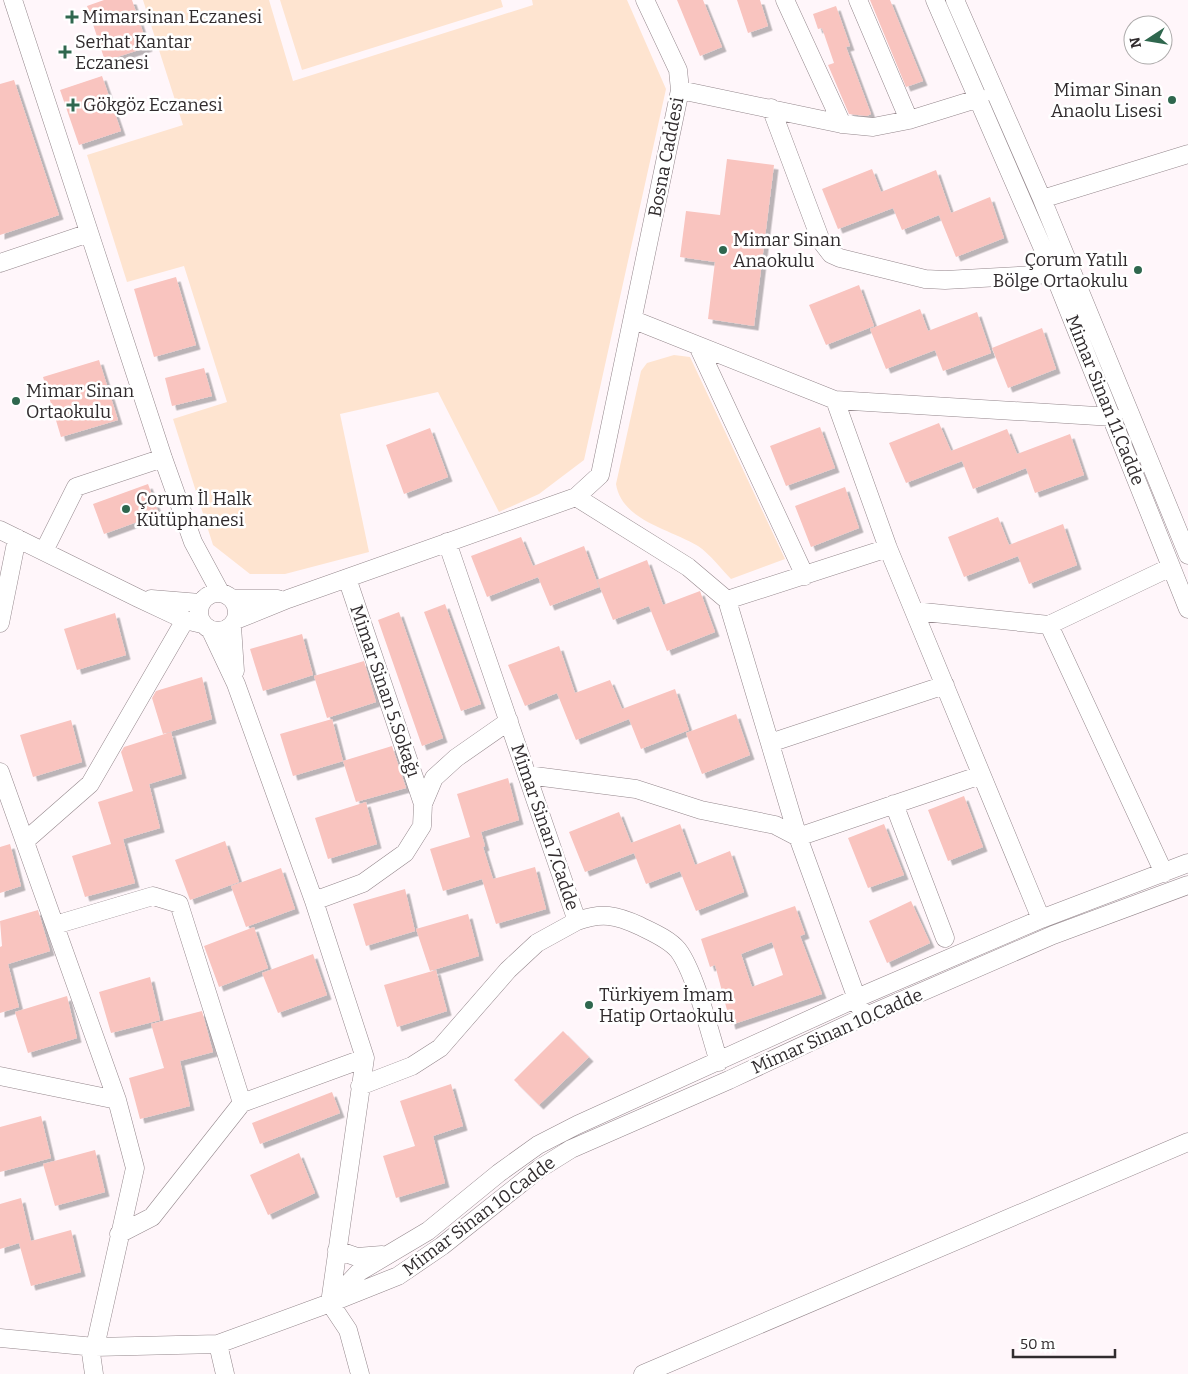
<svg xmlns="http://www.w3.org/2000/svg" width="1188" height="1374" viewBox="0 0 1188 1374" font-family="Bitter,serif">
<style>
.green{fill:#fee4d0}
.building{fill:#f9c4bf;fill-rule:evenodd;filter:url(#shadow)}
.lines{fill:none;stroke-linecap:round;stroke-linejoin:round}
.minor-casing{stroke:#94878c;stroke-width:19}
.minor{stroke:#fff;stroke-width:18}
.poi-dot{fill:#2f674e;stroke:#fff;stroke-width:2}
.labels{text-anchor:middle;stroke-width:5;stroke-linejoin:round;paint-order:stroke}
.poi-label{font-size:18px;fill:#312c2e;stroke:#fff;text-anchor:start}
.street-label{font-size:18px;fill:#312c2e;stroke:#fff}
</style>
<defs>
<filter id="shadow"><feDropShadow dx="4.5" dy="4.5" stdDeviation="0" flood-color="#0004"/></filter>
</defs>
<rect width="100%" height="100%" fill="#fff6fa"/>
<path class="green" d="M143,0H269L293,81L533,5L532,0H627L666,89L584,460L539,494L499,512L438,392L340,414L369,552L285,574H250L213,545L173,419L227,402L184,266L127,282L87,155L183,125Z
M280,0H501L503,7L302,70Z
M674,355L690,357L785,559L731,579C721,569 710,554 698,546C670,529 622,521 616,484L641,371L647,363Z"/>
<path class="building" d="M104,0H132L148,47L105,61L87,6Z
M677,0H703L722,47L700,56Z
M737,0H760L768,26L748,33Z
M870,0H890L923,81L906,87Z
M836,6L850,46L846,47L871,114L867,116L849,114L828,65L834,63L822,28L818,29L813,14Z
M102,76L121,131L79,145L60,90Z
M14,80L59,215L0,235V84Z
M727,159L774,165L754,326L708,319L715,262L680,257L686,211L720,215Z
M872,169L881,192L936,170L951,213L990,197L1004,238L956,257L939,215L902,230L893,208L838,229L822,189Z
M176,277L196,345L154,357L134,289Z
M859,285L874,326L826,345L809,305Z
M920,309L928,331L977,312L991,353L943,371L935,350L886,369L870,329Z
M1042,328L1056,369L1008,388L992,348Z
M99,360L118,420L61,437L43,377Z
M204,368L212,396L172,406L165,378Z
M939,423L951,451L1007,429L1017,454L1070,434L1084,475L1035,493L1026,468L973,489L962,461L906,483L889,443Z
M820,427L835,468L786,486L770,446Z
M430,428L448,477L404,494L386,445Z
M148,484L159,514L104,534L93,504Z
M845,487L859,528L811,547L795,506Z
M998,517L1009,545L1063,524L1077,565L1029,584L1018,556L964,577L948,537Z
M521,537L533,566L584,546L599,587L550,606L538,577L487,597L471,556Z
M647,560L663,605L700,591L715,632L667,651L649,606L613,620L597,580Z
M445,604L481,704L461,711L424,612Z
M399,612L443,738L422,746L378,620Z
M115,613L126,655L77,670L64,629Z
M302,634L313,675L263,691L250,649Z
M559,646L575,693L610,680L622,709L675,689L689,730L641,749L629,719L576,740L557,693L525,706L508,665Z
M364,661L376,702L327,718L314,676Z
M202,677L212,719L163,734L152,698L156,691Z
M736,714L750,755L702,774L686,733Z
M332,719L343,761L293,776L280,734Z
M71,720L82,762L33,777L20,735Z
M171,732L182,774L149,784L160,828L123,839L135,883L85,897L72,856L111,844L98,802L133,791L121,752L124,747Z
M392,746L406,788L356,802L343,761Z
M508,778L519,820L481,832L485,846L483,847L493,879L535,867L546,909L496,924L482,879L443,891L430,849L470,837L457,794Z
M964,796L983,847L948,861L928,810Z
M366,802L377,844L328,859L315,818Z
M619,812L631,843L680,824L695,865L730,851L744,892L696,911L680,871L646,884L634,853L585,872L569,832Z
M884,824L904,875L868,888L848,838Z
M225,841L239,882L190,900L175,860Z
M10,844L21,886L0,893V847Z
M281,868L295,909L246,927L231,886Z
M405,889L415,931L366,946L353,904Z
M911,901L930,943L887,963L869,921Z
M795,906L805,934L800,936L822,994L731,1025L715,965L710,967L701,939ZM772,942L783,975L752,987L741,954Z
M38,910L50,951L8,964L19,1007L0,1013V947L2,946L0,921Z
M468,914L479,956L430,971L416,929Z
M254,927L268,968L219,987L204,946Z
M313,954L327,995L278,1013L262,973Z
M436,970L447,1011L397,1027L384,985Z
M150,977L160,1020L111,1033L99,992Z
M67,996L77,1038L28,1053L15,1012Z
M202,1011L213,1052L180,1061L190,1106L140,1119L129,1078L164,1068L151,1024Z
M563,1031L589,1057L539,1105L514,1080Z
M451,1084L463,1126L433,1136L445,1183L396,1198L383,1156L415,1146L400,1101Z
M332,1092L340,1113L260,1144L252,1123Z
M41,1116L51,1158L0,1172V1127Z
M95,1150L105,1192L55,1206L43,1164Z
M299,1153L315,1193L268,1215L250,1175Z
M21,1198L31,1241L71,1230L81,1272L31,1286L19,1243L0,1249V1204Z"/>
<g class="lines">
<g class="minor-casing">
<path id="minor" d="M13,0L163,458L193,542L220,592
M785,0L842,124
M858,0L909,120
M935,0L1054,274L1188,609
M955,0L1042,199L1188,555
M680,90L842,124L873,127L909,120L980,98
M771,108L821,241L831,254L840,258L925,279L945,280L1054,274
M1042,199L1188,154
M0,263L89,233
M634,320L835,400L1113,417
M698,346L805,576
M835,400L888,548L1041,919
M576,497L688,567L727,600L798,837L861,1010
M0,530L138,598L185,620L202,624
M447,542L577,921C602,912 616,915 640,926C652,932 669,939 678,950C695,972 710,1034 719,1062
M44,551L76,487L163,458
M347,578L423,804
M199 612a19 19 0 1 1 38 0a19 19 0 1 1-38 0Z
M151,599L200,603
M233,599H278
M727,600L888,548
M914,611L1049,625L1171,567
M236,620L288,599L576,497L600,475L680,90L678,70L645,0
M0,623L17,538
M1049,625L1164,873
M232,626L235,671
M770,743L945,685
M0,772L117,1100L135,1168L95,1347
M527,775L636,789L701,810L775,825L798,837L981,775
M894,804L945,938
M25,841L90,784L185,620
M314,901L363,883L405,853L422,826L423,804L434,778L456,758L509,721
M55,925L153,896L179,904L242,1103
M0,1076L117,1100
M360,1086L412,1066L440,1048L508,970L537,943L577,921
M119,1234L152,1217L242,1103L365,1058
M337,1250L357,1257L382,1255
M333,1302L398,1276L442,1246L539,1169L571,1149L729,1080L864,1017L1053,935L1188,885
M330,1303L359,1272L428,1231L499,1173L538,1145L577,1125L857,998L1041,919L1188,863
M330,1303L348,1330L360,1374
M0,1338L95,1347L218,1344L330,1303L365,1058L314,901L236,684L211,631
M218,1344L225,1374
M90,1346L94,1374
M643,1374L1188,1142"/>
</g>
<use href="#minor" class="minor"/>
</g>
<g class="poi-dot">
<path d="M69.5 9.5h5v5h5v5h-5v5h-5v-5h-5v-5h5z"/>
<path d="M62.5 44.5h5v5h5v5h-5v5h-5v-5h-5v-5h5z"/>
<circle cx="1172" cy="100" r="5"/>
<path d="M70.5 97.5h5v5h5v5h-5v5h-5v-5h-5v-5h5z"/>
<circle cx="723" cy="250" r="5"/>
<circle cx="1138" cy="270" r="5"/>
<circle cx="16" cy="401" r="5"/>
<circle cx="126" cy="509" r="5"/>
<circle cx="589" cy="1005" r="5"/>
</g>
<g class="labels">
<g class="poi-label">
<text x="82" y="23">Mimarsinan Eczanesi</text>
<text x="75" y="48">Serhat Kantar<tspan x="75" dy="21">Eczanesi</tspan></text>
<text x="1162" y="96" text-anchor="end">Mimar Sinan<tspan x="1162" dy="21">Anaolu Lisesi</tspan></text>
<text x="83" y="111">Gökgöz Eczanesi</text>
<text x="733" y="246">Mimar Sinan<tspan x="733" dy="21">Anaokulu</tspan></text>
<text x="1128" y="266" text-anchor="end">Çorum Yatılı<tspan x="1128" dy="21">Bölge Ortaokulu</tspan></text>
<text x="26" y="397">Mimar Sinan<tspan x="26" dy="21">Ortaokulu</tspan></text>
<text x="136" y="505">Çorum İl Halk<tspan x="136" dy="21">Kütüphanesi</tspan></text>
<text x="599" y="1001">Türkiyem İmam<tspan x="599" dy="21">Hatip Ortaokulu</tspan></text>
</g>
<g class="street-label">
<text transform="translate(666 157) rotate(-79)" y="6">Bosna Caddesi</text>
<text transform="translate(1105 400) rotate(68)" y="6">Mimar Sinan 11.Cadde</text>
<text transform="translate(385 691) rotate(71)" y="6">Mimar Sinan 5.Sokağı</text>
<text transform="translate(545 827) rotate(71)" y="6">Mimar Sinan 7.Cadde</text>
<text transform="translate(837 1031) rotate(-24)" y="6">Mimar Sinan 10.Cadde</text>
<text transform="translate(479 1216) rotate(-37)" y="6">Mimar Sinan 10.Cadde</text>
</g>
</g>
<g transform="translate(1148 40) rotate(258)"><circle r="24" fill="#ffffff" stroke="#adabab"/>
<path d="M0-4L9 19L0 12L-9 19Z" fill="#2f674e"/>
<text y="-8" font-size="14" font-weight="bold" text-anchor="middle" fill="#312c2e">N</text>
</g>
<path d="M1013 1349v8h102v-8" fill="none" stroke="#312c2e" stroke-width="2.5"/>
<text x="1020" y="1349" font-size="15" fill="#312c2e" stroke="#ffffff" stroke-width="4" paint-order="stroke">50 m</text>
</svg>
